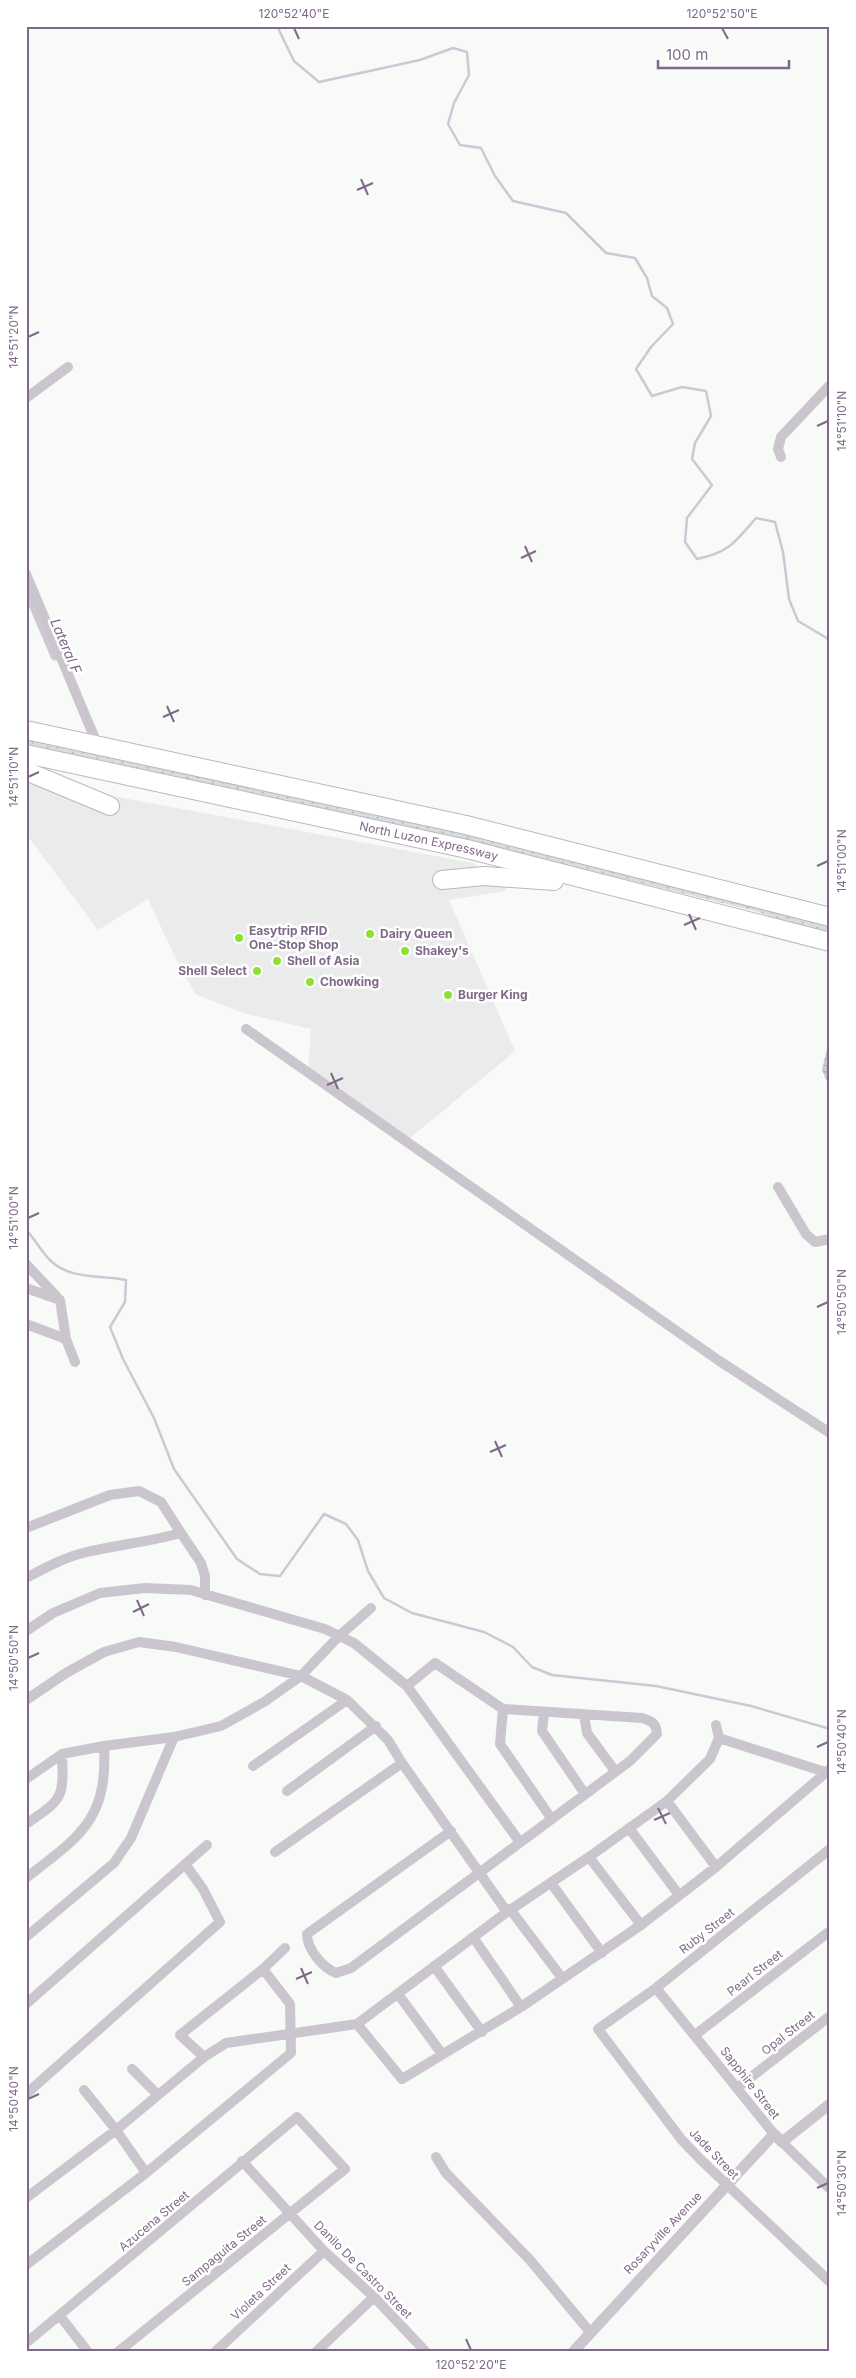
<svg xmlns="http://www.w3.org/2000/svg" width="856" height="2378" viewBox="0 0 856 2378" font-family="Inter,sans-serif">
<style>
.built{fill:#eaebeb}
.grass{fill:url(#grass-dots)}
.water{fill:url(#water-rules)}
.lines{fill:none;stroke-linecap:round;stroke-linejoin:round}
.stream{stroke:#cec7d4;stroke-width:2.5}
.canal{stroke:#cec7d4;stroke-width:9}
.motorway-casing{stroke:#bcb7be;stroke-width:20}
.minor{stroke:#cbc6cd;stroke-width:10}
.tertiary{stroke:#cbc6cd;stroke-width:11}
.motorway{stroke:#fff;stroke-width:18}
.ticks{fill:none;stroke:#7f6988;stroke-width:2}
.poi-dot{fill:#8ce131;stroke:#fff;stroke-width:2}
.labels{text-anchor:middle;stroke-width:5;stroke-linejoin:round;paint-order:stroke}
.street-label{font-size:12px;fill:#7f6988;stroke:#fff}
.poi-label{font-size:12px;font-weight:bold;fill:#7f6988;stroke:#fff;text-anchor:start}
.water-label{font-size:14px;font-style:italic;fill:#7b6a8a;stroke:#fff}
.neatline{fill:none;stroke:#7f6988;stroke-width:2}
.ticks-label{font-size:12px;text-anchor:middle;fill:#7f6988}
</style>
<defs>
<pattern id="grass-dots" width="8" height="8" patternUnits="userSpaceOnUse" patternTransform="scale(1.25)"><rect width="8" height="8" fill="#d7dfde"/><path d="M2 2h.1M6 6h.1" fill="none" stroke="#b4b9ba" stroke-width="1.8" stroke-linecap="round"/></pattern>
<pattern id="water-rules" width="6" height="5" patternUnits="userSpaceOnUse" patternTransform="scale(1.25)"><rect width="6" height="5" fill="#cec7d4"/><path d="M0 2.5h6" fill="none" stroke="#aca6b2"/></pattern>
</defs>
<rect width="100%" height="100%" fill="#f8faf8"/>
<path class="built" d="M32,781L473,863L508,885L506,891L449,900L515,1051L409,1139L308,1070L311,1029L243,1013L195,994L173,953L148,899L98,930L26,834V785Z"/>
<path class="grass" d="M26,735L326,799L830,925V935L751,910L437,833L26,744Z"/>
<path class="water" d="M830,1036V1089L822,1070Z"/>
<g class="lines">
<path class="stream" d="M277,26L294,61L319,82L420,60L453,48L467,52L469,75L454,103L448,124L460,145L481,148L495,176L513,201L566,213L606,253L635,258L647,278L652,296L667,308L673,324L651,347L636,369L652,396L682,387L706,391L711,416L695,443L692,459L712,485L687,518L685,542L697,559C730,552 735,542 756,518L775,522L783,552L789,599L798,621L830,640
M26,1230C36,1240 41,1252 51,1261C71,1280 101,1275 126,1280L125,1302L110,1327L123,1359L154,1418L174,1469L237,1559L260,1574L280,1576L324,1514L346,1524L358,1540L368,1571L384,1598L412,1613L484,1632L513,1647L532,1667L552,1675L656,1686L751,1706L830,1729"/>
<path class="canal" d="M26,588L55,656"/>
<g class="motorway-casing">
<g id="motorway">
<path d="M26,730L466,825L830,917"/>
<path id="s1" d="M26,754L467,849L830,942"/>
<path d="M26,771L110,806"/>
<path d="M442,880L484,876L554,881"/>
</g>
</g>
<path class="minor" d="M26,398L68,367
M781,457L778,449L781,437L830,385
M26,574L98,746
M246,1029L718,1360L830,1433
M778,1187L806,1234L815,1242L830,1239
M26,1264L57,1297
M26,1288L60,1300L66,1339L75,1362
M26,1324L66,1339
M26,1528L110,1495L139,1491L161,1502L181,1533L201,1563L205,1576V1595
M26,1578C45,1568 63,1558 83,1553C116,1545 149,1542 181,1533
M26,1631L53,1613L100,1593L145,1588L191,1590L325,1629L354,1643L407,1686L519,1841
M407,1686L435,1663L503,1709L642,1718C652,1721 656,1723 657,1734L630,1761L351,1968L336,1973C322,1967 307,1949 307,1934L451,1831
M26,1700L66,1673L104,1652L139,1642L176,1647L301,1676L347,1700L388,1740L402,1763L507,1912
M503,1709L500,1744L551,1818
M544,1713L542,1731L585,1794
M584,1715L587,1733L615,1771
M719,1738L825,1772
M253,1766L347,1700
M26,1779L62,1754L104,1746L174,1737L221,1726L264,1702L301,1676L339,1636L371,1608
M287,1791L376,1726
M667,1801L716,1867
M26,1824C62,1799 64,1800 62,1754
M629,1828L679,1895
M830,1849L656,1988L598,2029L681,2139L700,2159L830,2282
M275,1852L402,1763
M589,1857L641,1925
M26,1878C80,1836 108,1820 104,1746
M551,1883L602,1953
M510,1909L562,1978
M26,1937L114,1863L131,1838L174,1737
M473,1937L521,2007
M434,1966L482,2032
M656,1988L774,2134
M398,1994L442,2054
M26,2004L207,1845
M357,2024L402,2079L521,2007L641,1925L716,1867L830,1769
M695,2035L830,1931
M204,2057L180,2035L263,1969
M132,2069L158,2095
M737,2088L830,2016
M84,2090L116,2130L146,2173
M26,2094L220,1922L203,1889L185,1864
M782,2142L830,2189
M436,2157L446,2173L530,2260L590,2332
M242,2161L324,2251L374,2297L426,2352
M26,2198L116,2130L204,2057L226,2043L357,2024L507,1912L589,1857L667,1801L710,1759L719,1738L716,1725
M26,2265L146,2173L291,2053L290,2004L263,1969L285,1948
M60,2316L88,2352
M26,2343L297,2117L345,2169L118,2352
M215,2352L324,2251
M316,2352L374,2297"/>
<path class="tertiary" d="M573,2352L774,2134L782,2142L830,2104"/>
<use href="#motorway" class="motorway"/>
</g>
<path class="ticks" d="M294,28L299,39M722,28L728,39M361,179L368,195M357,190L373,183M28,337L39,332M817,426L828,421M525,546L532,562M521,558L536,551M167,706L174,722M163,717L179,710M28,777L39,772M817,866L828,861M689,914L696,930M684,925L700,918M331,1073L338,1089M327,1085L343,1078M28,1218L39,1213M817,1307L828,1302M495,1441L502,1457M490,1452L506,1445M137,1600L144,1616M133,1612L149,1604M28,1658L39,1653M817,1747L828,1742M658,1808L666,1824M654,1820L670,1813M301,1968L308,1984M296,1979L312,1972M28,2099L39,2094M817,2188L828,2183M466,2339L471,2350"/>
<g class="poi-dot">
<circle cx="370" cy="934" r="5"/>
<circle cx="239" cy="938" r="5"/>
<circle cx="405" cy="951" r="5"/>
<circle cx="277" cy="961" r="5"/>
<circle cx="257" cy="971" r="5"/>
<circle cx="310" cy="982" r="5"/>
<circle cx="448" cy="995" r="5"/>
</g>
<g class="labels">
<g class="street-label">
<text dy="4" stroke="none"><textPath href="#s1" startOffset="412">North Luzon Expressway</textPath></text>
<text transform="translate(707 1931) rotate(-38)" y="4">Ruby Street</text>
<text transform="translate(755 1973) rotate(-38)" y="4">Pearl Street</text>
<text transform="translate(788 2033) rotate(-38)" y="4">Opal Street</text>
<text transform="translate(750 2083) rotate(52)" y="4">Sapphire Street</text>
<text transform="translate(714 2154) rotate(46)" y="4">Jade Street</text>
<text transform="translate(154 2221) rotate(-40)" y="4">Azucena Street</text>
<text transform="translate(663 2233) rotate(-47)" y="4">Rosaryville Avenue</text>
<text transform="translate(224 2251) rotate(-39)" y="4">Sampaguita Street</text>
<text transform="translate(363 2270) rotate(45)" y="4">Danilo De Castro Street</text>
<text transform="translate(261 2292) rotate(-43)" y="4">Violeta Street</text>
</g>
<g class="poi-label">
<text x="249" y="935">Easytrip RFID<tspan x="249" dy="14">One-Stop Shop</tspan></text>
<text x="380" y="938">Dairy Queen</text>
<text x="415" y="955">Shakey's</text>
<text x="287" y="965">Shell of Asia</text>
<text x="247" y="975" text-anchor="end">Shell Select</text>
<text x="320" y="986">Chowking</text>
<text x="458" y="999">Burger King</text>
</g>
<g class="water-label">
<text transform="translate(66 646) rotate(67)" y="5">Lateral F</text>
</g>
</g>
<rect width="856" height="2378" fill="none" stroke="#ffffff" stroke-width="55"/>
<path d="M658 60v8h131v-8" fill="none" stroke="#7f6988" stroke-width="2.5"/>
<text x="666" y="60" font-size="15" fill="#7f6988" stroke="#ffffff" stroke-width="4" paint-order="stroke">100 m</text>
<rect x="28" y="28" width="800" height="2322" class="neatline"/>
<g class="ticks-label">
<text x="294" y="18">120°52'40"E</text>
<text x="722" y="18">120°52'50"E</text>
<text transform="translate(14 337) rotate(-90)" y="4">14°51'20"N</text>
<text transform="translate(842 421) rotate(-90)" y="4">14°51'10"N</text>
<text transform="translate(14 777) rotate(-90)" y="4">14°51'10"N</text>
<text transform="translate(842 861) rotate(-90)" y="4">14°51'00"N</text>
<text transform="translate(14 1218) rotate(-90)" y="4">14°51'00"N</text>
<text transform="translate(842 1302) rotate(-90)" y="4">14°50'50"N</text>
<text transform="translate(14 1658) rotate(-90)" y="4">14°50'50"N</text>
<text transform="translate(842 1742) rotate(-90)" y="4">14°50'40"N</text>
<text transform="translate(14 2099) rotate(-90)" y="4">14°50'40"N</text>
<text transform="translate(842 2183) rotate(-90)" y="4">14°50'30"N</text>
<text x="471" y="2369">120°52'20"E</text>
</g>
</svg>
